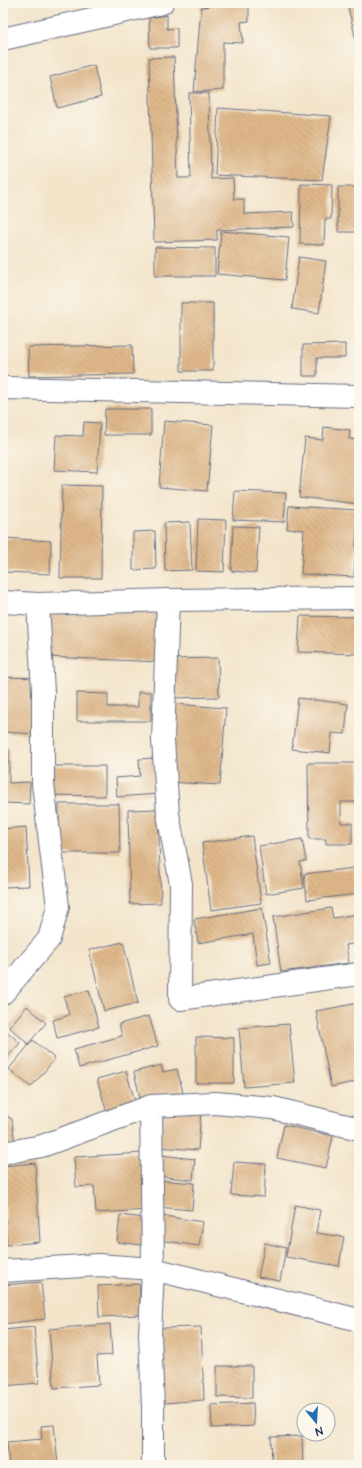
<svg xmlns="http://www.w3.org/2000/svg" width="362" height="1468" viewBox="0 0 362 1468" font-family="'Architects Daughter',sans-serif">
<style>
.building{fill:url(#building-back-hatch)}
.lines{fill:none;stroke-linecap:round;stroke-linejoin:round}
.minor-casing{stroke:#676e84;stroke-width:24}
.minor{stroke:#fff;stroke-width:22}
</style>
<defs>
<pattern id="building-back-hatch" width="6" height="6" patternUnits="userSpaceOnUse"><rect width="6" height="6" fill="#dfb889"/><path d="M-1 5l2 2M0 0l6 6M5-1l2 2" fill="none" stroke="#bf9e79"/></pattern>
</defs>
<rect width="100%" height="100%" fill="#fbf7ec"/>
<filter id="ink" filterUnits="userSpaceOnUse"><feTurbulence type="fractalNoise" baseFrequency=".025" numOctaves="2"/><feDisplacementMap in="SourceGraphic" scale="8" xChannelSelector="R" yChannelSelector="G"/><feConvolveMatrix kernelMatrix="1 2 1 2 8 2 1 2 1" color-interpolation-filters="sRGB"/></filter>
<filter id="wash" filterUnits="userSpaceOnUse"><feTurbulence type="fractalNoise" baseFrequency=".012" numOctaves="4" result="noise"/><feDisplacementMap in="SourceGraphic" scale="16" xChannelSelector="R" yChannelSelector="G"/><feGaussianBlur stdDeviation="0.9" result="paint"/><feColorMatrix in="noise" values="0 0 0 0 0 0 0 0 0 0 0 0 0 0 0 0 0 1.4 0 .05"/><feComposite in="paint" operator="in"/></filter>
<g filter="url(#wash)">
<rect width="100%" height="100%" fill="#f3e4ca"/>
<g id="blocks">
<path class="building" d="M242,3H249V21L241,22L243,43L223,42V90L194,92L201,7Z
M347,3H359V39L356,40Z
M167,15V29L177,28V48H150L149,18Z
M174,57L178,178H191L189,93H209L211,179L233,178L234,199H244V214L293,212L294,227L217,230V240L154,242L149,58Z
M94,65L101,97L57,108L50,77Z
M218,108L331,116L322,180L215,175Z
M301,184L332,185L331,219H325L324,245L300,244Z
M338,187H359V232H338Z
M221,231L289,237L285,280L217,274Z
M155,247L215,248V276H155Z
M299,257L326,261L319,313L292,309Z
M181,303H213V371H181Z
M345,344V358H317V376H303V345Z
M132,345L133,374L29,376L28,347Z
M105,409H151V435H104Z
M164,421L213,425L207,491L159,487Z
M84,422L100,423L97,472L54,470L56,435L83,436Z
M324,427L350,430L349,439L359,440V504L299,497L305,438L323,440Z
M62,485L102,486L101,578H60Z
M235,491L286,493L284,522L233,520Z
M289,506L358,510L354,577L301,574L304,530L287,529Z
M198,519L226,520L224,572L196,571Z
M190,522L192,570L165,571L164,523Z
M233,526L259,527L256,573L231,571Z
M155,531L156,569L133,570V532Z
M3,538L51,541L50,574L3,572Z
M49,604L163,608L161,662L47,657Z
M300,616L359,617V654L298,652Z
M218,658L219,697L167,698V659Z
M3,677L39,678L37,734L3,732Z
M138,692H151V721H77V693L108,694V707H138Z
M298,698L348,704L345,734L332,733L330,753L292,749Z
M174,704L226,708L220,785L168,782Z
M3,748L9,749V783L30,782L29,804L3,803Z
M156,758L158,794L117,797L116,778L140,776L139,759Z
M308,763H359V802H341V823H352V844H326V839H309Z
M50,766H105V796L50,795Z
M59,804H119L120,853H59Z
M158,809L161,903L130,904L128,810Z
M26,827L29,886L3,887V829Z
M252,836L261,903L211,910L202,843Z
M302,839L306,861L300,862L304,888L266,894L259,846Z
M354,868L358,894L307,900L304,874Z
M262,908L271,963L257,965L253,934L198,943L194,919Z
M331,908L333,918L359,914V943L346,945L349,963L281,972L273,917Z
M123,942L138,1003L104,1011L89,950Z
M89,990L99,1027L57,1038L53,1020L69,1015L64,997Z
M359,1003V1081L331,1087L316,1011Z
M27,1006L46,1023L28,1044L9,1027Z
M149,1016L158,1046L79,1068L74,1049L122,1036L119,1024Z
M289,1024L295,1083L244,1087L239,1028Z
M3,1028L20,1043L3,1062Z
M196,1037L234,1038V1083H196Z
M33,1040L55,1059L31,1087L9,1069Z
M161,1065L163,1072L177,1069L183,1093L141,1102L134,1072Z
M126,1071L136,1105L107,1113L97,1079Z
M160,1109L201,1111L198,1150L157,1147Z
M3,1114L12,1119L15,1145L3,1147Z
M284,1125L333,1136L326,1168L277,1158Z
M143,1153L147,1210L96,1213L94,1186L76,1187L74,1157Z
M160,1155L195,1159L193,1180L158,1176Z
M234,1162L266,1164L264,1197L231,1195Z
M35,1163L40,1242L7,1245L3,1166Z
M159,1180L194,1183L192,1210L157,1207Z
M295,1205L320,1210L316,1233L344,1237L339,1266L286,1257Z
M120,1215L152,1219L149,1246L117,1242Z
M164,1216L203,1222L199,1246L159,1240Z
M265,1243L286,1248L280,1281L258,1277Z
M41,1282L45,1319L3,1324V1285Z
M139,1284L140,1315L99,1317L98,1286Z
M110,1324L112,1355L97,1356L99,1385L54,1388L49,1329Z
M34,1327L39,1383L3,1386V1330Z
M201,1327L204,1400L164,1403L161,1328Z
M217,1366H252V1398L217,1397Z
M253,1403L254,1426L212,1428L211,1405Z
M54,1425L58,1465H9L7,1442L42,1439L41,1426Z
M302,1436L303,1465H272L271,1437Z"/>
</g>
</g>
<g filter="url(#ink)">
<use href="#blocks" fill-opacity="0" stroke="#676e84" stroke-width="1"/>
<g class="lines">
<g class="minor-casing">
<path id="minor" d="M3,39L162,3
M3,388L359,396
M168,600L163,740L168,814L181,884L180,999L359,974
M3,602L38,604L168,600L359,598
M3,993L49,939L58,907L43,784V692L38,604
M151,1106L153,1269L150,1334L153,1407V1465
M3,1153L42,1146L151,1106L215,1103L273,1108L359,1129
M3,1271L98,1265L153,1269L359,1320"/>
</g>
<use href="#minor" class="minor"/>
</g>
</g>
<rect width="362" height="1468" fill="none" stroke="#fbf7ec" stroke-width="16"/>
<g transform="translate(316 1422) rotate(162)"><circle r="19" fill="#fbf7ec" stroke="#a1a7b3"/>
<path d="M0-3L7 15L0 10L-7 15Z" fill="#1f6fb2"/>
<text y="-6" font-size="11" font-weight="bold" text-anchor="middle" fill="#1b2f5e">N</text>
</g>
</svg>
